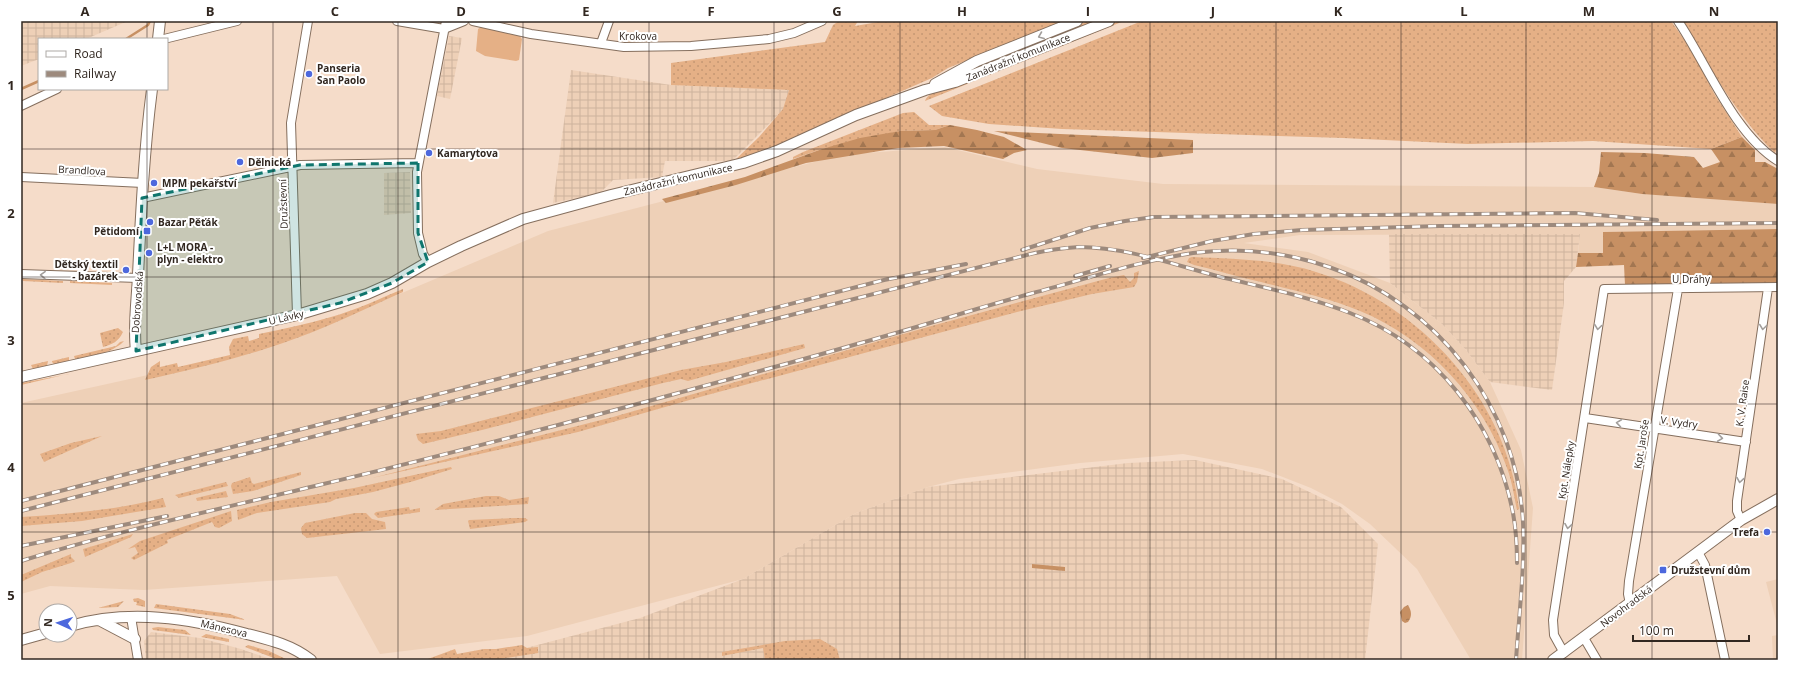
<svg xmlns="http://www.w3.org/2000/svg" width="1799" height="681" viewBox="0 0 1799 681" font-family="'Open Sans',sans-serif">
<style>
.built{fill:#eed0b7}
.industrial{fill:url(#industrial-grid)}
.grass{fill:url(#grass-dots)}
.forest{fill:url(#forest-firs)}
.pitch{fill:#e5b086}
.water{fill:url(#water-ripples)}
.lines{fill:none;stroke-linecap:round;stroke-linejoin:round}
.stream{stroke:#c79063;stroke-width:2.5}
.minor-casing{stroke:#856f5e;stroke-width:10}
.major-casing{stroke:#856f5e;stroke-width:12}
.minor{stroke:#fff;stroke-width:8}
.major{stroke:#fff;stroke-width:10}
.rail-casing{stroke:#9d8a7d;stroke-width:4}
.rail{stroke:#fff;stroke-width:2.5;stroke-dasharray:8;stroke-linecap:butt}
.oneway{stroke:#a29e9b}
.marked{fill:#0f766e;fill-opacity:0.2;stroke:#0f766e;stroke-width:3;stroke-dasharray:8 5;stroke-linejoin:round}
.grid{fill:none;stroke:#312720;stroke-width:1;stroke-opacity:0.55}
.poi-dot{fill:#4d68dd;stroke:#fff;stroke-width:1.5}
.labels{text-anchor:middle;stroke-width:4;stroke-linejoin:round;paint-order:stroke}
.street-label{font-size:10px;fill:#312720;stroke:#fff}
.poi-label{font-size:10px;font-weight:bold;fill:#312720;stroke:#fff;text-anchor:start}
.neatline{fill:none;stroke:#312720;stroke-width:1.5}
.grid-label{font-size:13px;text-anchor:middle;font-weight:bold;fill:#312720}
</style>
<defs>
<pattern id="industrial-grid" width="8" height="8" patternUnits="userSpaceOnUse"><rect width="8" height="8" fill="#eed0b7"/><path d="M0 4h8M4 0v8" fill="none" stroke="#cdb39d"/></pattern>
<pattern id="grass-dots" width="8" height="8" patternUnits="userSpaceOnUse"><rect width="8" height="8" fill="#e5b086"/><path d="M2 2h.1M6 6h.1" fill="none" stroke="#c59773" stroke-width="1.8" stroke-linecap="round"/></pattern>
<pattern id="forest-firs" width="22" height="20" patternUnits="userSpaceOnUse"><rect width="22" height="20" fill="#c79063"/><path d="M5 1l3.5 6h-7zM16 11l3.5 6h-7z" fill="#a27651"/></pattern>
<pattern id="water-ripples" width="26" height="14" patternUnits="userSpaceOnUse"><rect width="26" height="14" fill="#c79063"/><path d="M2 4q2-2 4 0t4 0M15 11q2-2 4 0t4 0" fill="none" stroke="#a27651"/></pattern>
</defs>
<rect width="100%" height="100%" fill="#f5dcc9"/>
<path class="built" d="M945,147L1037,169L1163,184L1594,187L1642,194L1778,204V229L1603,232V253H1578L1580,234L1300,235L1244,243L1308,252L1390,283L1442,324L1466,350L1490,382L1521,450L1533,508L1522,660H1471L1417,569L1370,524L1342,504L1311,488L1262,469L1183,454L1080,463L959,479L928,487L856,513L743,579L527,636L380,654L337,576L144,590L50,586L21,594V403L234,356L294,337L402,293L548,231L841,155Z
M1778,579V628L1766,582Z
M1778,635V660H1773L1772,636Z"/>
<path class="industrial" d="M21,21H128L86,39H39V59L21,66Z
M449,36L462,38L450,99L437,96Z
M571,70L671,85L789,90L784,109L732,161H665L662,177L613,180L600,193L553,203Z
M410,172L411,213L384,215V173Z
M1389,234H1580L1576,267L1564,281V303L1552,390L1490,382L1466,350L1442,324L1390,283Z
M1195,460L1282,479L1341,507L1378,544L1365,660H480L640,618L743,579L856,513L928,487L1128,463Z
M151,632L200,638L241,649L273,660H146L144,641Z"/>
<path class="grass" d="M839,21H858L855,26L884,21H1066L948,68L932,78L780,144L734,161L759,137L783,109L789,90L671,85V63L825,42L833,25Z
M1088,21H1097L952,80L960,73Z
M1119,21H1124L925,101C929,90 948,89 958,86Z
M1142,21H1671L1690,48L1715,95L1742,137L1711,149L1593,141L1468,144L1343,138L1062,129L989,124L942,116L929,106Z
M1682,21H1778V146L1775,153C1736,116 1710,66 1682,21Z
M914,112L929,125H950L935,130L900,131L822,149L793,159V157L803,152L903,113Z
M1192,257C1234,259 1276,259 1316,272C1420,304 1507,399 1519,509L1517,510C1514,496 1512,481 1507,468C1483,399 1428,339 1360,311C1328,298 1295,291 1261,282C1238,277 1216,270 1194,265L1187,262L1189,258Z
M1139,271L1137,282L1134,287L1092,294L1021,311L700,397L578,432L372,478L613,417L935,325L1109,278L1124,275L1130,282L1134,278V273Z
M22,279L63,281V283L23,281Z
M70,281L112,283V285L70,283Z
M403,289V292C363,310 324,329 283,343C240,358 190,370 145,380L151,367L160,361V367L177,363L178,367L230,355L229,347L233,339L248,336L249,341L259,338V334C283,329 307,324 331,317C356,310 379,299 403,289Z
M118,328L123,332C118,342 113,344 103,347L100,333Z
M124,341C117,350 86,361 75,359L74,356L116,346L120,342Z
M804,344L805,348L688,381L681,379L663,383L482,430L423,444L418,440L416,434L441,431L681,370L726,362Z
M69,357V361L55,365L52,362V361Z
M48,361L47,366L33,369L31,365Z
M69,374H68L21,385V383Z
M102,436L44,462L40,454L71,443Z
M451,467L452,469L414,481L373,492L336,499L330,502L257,513L238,520L237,510L271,502L354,488Z
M301,472V475L253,491L233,494L231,486L232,483L250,477L252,483L254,484Z
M226,482L228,486L179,498L175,495Z
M226,491L228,497L197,501L196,498Z
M486,496H499L509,500L529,497L528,504L434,510L443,504Z
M163,498L166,507L82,521L21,526V517C69,514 116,510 163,498Z
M409,507L410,510L420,508V512L378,518L374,514L376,512Z
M231,511L232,521L219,528L215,527L212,522L167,540L168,543L134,560L131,558L138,553L135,547L128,549L140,541Z
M355,513H366L372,519L385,522L386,529L307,538L302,534L301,528L305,523Z
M515,518H525L528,520L525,522L470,529L468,521L469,520Z
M133,534L131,537L85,557L83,549Z
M71,554V557L75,561L71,563L42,572L21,582V575Z
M138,598L145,601V607L136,605L137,603L136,602H134L133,599Z
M124,601L118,607L98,608Z
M156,604L230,614L246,620L154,608Z
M158,627L185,630L191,635L153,630L152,628Z
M206,634L229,639V642L201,637Z
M820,639L837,649L840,660H765L763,648L722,656V652L785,641Z
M248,645L269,651L288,660H279L245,647Z
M522,645L527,648L538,647V653L493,660H425L455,649L457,654L484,649H496Z"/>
<path class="forest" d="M950,125L977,130L1004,137L1027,150L1014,153L1003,159L944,146L898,148L806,163L736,185L666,203L662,199L745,177L822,149L860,138L900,131L935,130Z
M994,131L1193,140V153L1152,158L1062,148Z
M1742,137L1755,150V162H1765L1778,169V204L1642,194L1594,187L1599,173L1601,152L1645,153L1694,157L1703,168L1720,162L1711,149Z
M1778,229V282L1734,286L1625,285L1624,265L1576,267L1578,253H1603V232Z"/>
<path class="pitch" d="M481,27L519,35L522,39L519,60L516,61L485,56L476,51L478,29Z"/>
<path class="water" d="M1032,564L1065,567V571L1032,568Z
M1408,605C1412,612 1412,616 1408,622L1405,623L1402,621L1400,612L1404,607Z"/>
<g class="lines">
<path class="stream" d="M126,39L148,25L150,21
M21,89L39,81"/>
<g class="minor-casing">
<path id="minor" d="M397,21L444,29L464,21
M473,21L531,34L624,47L691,46L769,39L794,33L822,21
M1678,21C1707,64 1734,134 1778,161
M164,39L237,21
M601,43L609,21
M21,106L57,89
M21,177L143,183
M142,198L300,165L418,163
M428,262L423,254L418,233L417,172L446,21
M21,274L138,278
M297,315L291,123L308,21
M1585,418L1746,442
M1741,520L1737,511V501L1768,288
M1698,552L1705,565L1725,660
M1630,604L1628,594L1629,581L1678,289
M131,617L138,660
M1584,638L1597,660
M1564,653L1554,635L1553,620L1604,289L1778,287"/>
</g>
<g class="major-casing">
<path id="major" d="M158,39L160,21
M935,84L977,61L1077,21
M136,351C133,325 137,300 138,275C141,213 144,151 152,89
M21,377L297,315L367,294L392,283L428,262L461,246L523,219L611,195L743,163L777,151L856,115L925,90L955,82L1109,21
M99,620L135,639
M70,626C129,609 189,618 247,634C271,640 292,645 311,660
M21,640L46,633
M1553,660L1741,520L1778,499"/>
</g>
<use href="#minor" class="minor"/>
<use href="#major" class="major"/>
<g class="rail-casing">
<path id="rail" d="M1022,250L1090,228L1125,221L1154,217L1575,213L1657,220
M1143,258L1212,241L1254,234L1302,230L1440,226L1778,223
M1075,276L1110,266
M21,501L884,280L966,264
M21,511L1023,256C1041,251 1060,248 1079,247C1125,247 1172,264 1217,276C1261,287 1308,296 1350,313C1436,346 1496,424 1513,513C1516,529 1517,546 1517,563
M21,546L167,516
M21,561C117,531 216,510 315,486C434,458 552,427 671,395C733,378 795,362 857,344C916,328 974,309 1033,293C1086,279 1139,261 1193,253C1239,247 1286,252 1329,267C1438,304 1517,408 1523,522C1525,568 1519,614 1516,660"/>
</g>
<use href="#rail" class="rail"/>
</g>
<defs><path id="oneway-chevron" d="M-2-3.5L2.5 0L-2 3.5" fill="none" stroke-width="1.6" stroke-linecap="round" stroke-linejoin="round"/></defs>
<g class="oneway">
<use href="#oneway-chevron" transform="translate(1041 36) rotate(158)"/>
<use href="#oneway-chevron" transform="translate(43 275) rotate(-178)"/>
<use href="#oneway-chevron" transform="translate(1598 327) rotate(98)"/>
<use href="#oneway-chevron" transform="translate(1763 327) rotate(98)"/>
<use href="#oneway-chevron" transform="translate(1619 423) rotate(-172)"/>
<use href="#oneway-chevron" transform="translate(1720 438) rotate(8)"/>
<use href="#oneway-chevron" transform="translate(1740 480) rotate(99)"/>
<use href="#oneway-chevron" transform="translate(1568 526) rotate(99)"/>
</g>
<path class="marked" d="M418,163V233L428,262L392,283L340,303L136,351L142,198L300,165Z"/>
<path class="grid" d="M147,21V39M273,21V660M398,21V660M523,21V660M649,21V660M774,21V660M900,21V660M1025,21V660M1150,21V660M1276,21V660M1401,21V660M1526,21V660M1652,21V660M147,89V660M21,149H1778M21,277H1778M21,404H1778M21,532H1778"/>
<g class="poi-dot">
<circle cx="309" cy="74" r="4"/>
<circle cx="429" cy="153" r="4"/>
<circle cx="240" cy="162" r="4"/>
<circle cx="154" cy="183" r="4"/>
<circle cx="150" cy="222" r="4"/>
<rect x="143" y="227" width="8" height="8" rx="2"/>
<circle cx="149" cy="253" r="4"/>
<circle cx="126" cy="270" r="4"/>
<circle cx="1767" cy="532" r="4"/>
<rect x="1659" y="566" width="8" height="8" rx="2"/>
</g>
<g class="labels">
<g class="street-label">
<text x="638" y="40">Krokova</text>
<text transform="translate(1018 57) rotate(-22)" y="4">Zanádražní komunikace</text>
<text transform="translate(82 170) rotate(3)" y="4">Brandlova</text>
<text transform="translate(678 179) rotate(-13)" y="4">Zanádražní komunikace</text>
<text transform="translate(283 204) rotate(-92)" y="4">Družstevní</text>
<text x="1691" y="283">U Dráhy</text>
<text transform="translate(137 302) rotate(-86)" y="4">Dobrovodská</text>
<text transform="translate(286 317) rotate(-13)" y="4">U Lávky</text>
<text transform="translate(1742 403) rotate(-82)" y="4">K. V. Raise</text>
<text transform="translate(1679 422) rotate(8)" y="4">V. Vydry</text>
<text transform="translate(1641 444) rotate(-81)" y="4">Kpt. Jaroše</text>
<text transform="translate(1566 470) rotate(-81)" y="4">Kpt. Nálepky</text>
<text transform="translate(1626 606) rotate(-37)" y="4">Novohradská</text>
<text transform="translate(224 628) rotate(13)" y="4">Mánesova</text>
</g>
<g class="poi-label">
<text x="317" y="72">Panseria<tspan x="317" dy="12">San Paolo</tspan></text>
<text x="437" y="157">Kamarytova</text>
<text x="248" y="166">Dělnická</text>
<text x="162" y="187">MPM pekařství</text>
<text x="158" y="226">Bazar Pěťák</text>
<text x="139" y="235" text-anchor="end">Pětidomí</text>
<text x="157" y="251">L+L MORA -<tspan x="157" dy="12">plyn - elektro</tspan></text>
<text x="118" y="268" text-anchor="end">Dětský textil<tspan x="118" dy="12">- bazárek</tspan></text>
<text x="1759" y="536" text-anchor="end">Trefa</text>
<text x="1671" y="574">Družstevní dům</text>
</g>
</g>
<rect width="1799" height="681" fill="none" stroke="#ffffff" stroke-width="44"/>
<rect x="38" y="38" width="130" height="52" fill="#ffffff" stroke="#ada9a6"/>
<rect x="46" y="51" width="20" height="6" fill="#ffffff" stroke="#ada9a6"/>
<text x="74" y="58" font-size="12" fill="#312720">Road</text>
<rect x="46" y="71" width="20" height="6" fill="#9d8a7d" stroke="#ada9a6"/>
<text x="74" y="78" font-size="12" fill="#312720">Railway</text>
<g transform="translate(58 623) rotate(273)"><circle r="19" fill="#ffffff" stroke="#ada9a6"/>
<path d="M0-3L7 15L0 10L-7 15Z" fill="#4d68dd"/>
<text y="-6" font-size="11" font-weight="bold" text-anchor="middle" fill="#312720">N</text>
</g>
<path d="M1633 635v6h116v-6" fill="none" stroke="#312720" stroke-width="2"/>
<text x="1639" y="635" font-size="12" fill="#312720" stroke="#ffffff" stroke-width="3" paint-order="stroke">100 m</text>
<rect x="22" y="22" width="1755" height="637" class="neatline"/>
<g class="grid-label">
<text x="85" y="16">A</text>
<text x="210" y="16">B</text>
<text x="335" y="16">C</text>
<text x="461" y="16">D</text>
<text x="586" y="16">E</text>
<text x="711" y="16">F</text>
<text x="837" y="16">G</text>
<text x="962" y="16">H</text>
<text x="1088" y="16">I</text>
<text x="1213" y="16">J</text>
<text x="1338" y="16">K</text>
<text x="1464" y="16">L</text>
<text x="1589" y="16">M</text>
<text x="1714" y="16">N</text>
<text x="11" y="90">1</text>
<text x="11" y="218">2</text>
<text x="11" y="345">3</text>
<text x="11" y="472">4</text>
<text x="11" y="600">5</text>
</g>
</svg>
